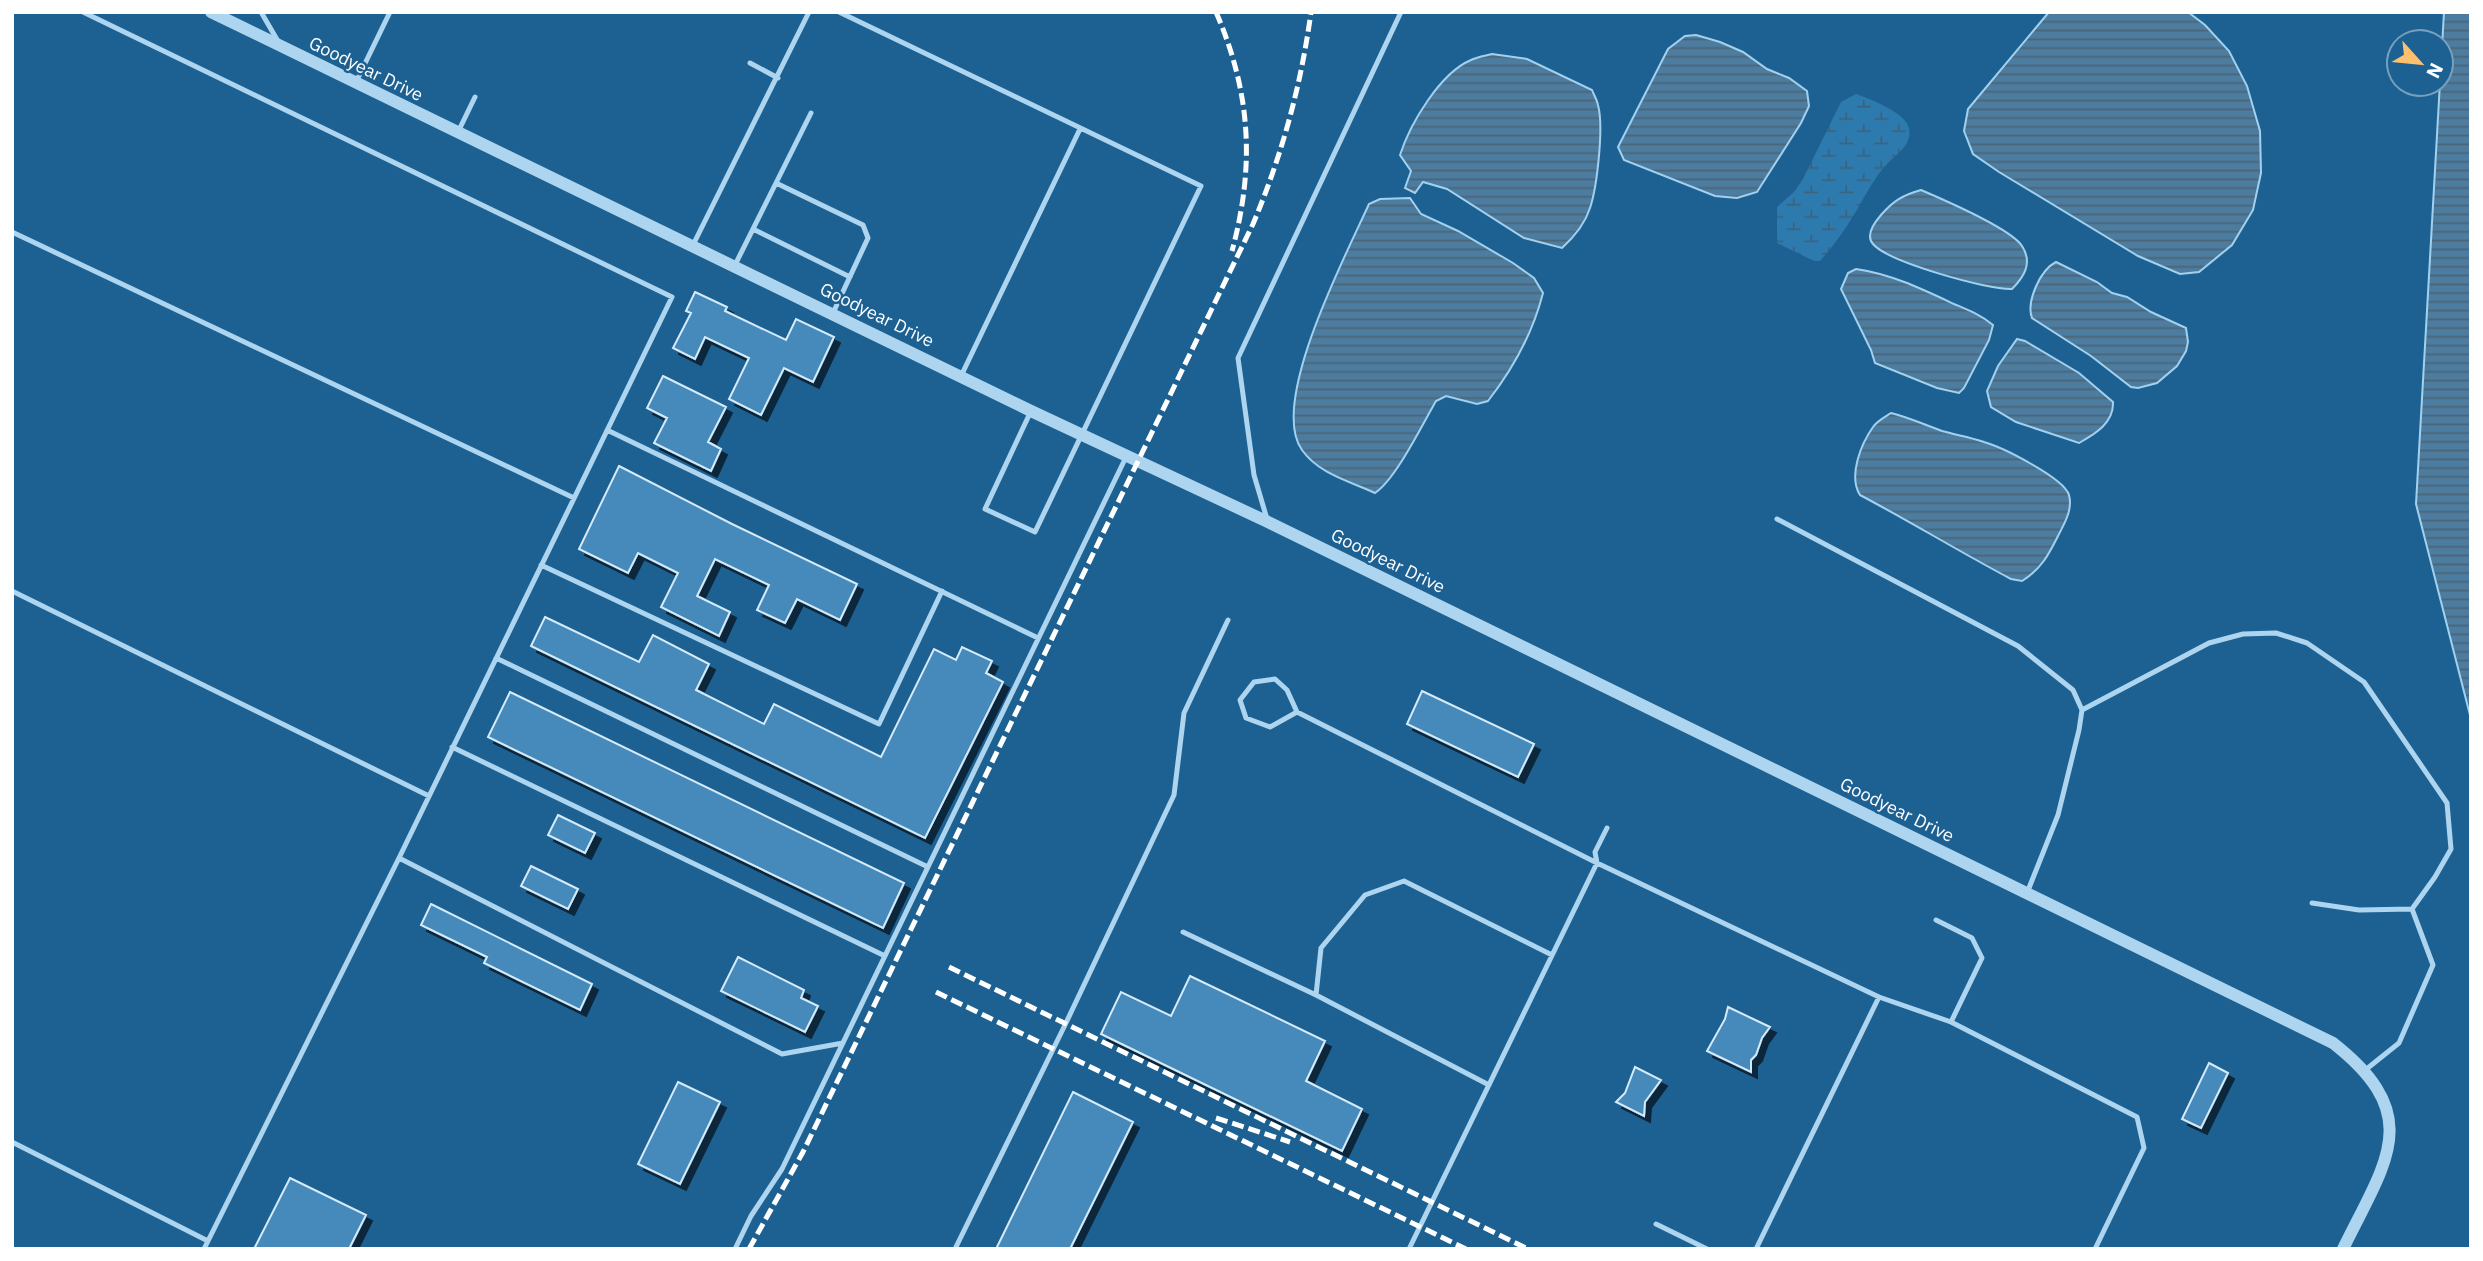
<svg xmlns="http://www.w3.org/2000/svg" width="2483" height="1261" viewBox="0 0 2483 1261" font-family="'IBM Plex Sans',sans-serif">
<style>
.wetland{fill:url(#wetland-marsh)}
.water{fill:url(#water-rules);stroke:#a2d1f0;stroke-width:2}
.building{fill:#458aba;stroke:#d5ebfa;stroke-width:2;filter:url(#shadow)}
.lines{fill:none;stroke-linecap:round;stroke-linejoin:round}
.service{stroke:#aed5ef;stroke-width:5}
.tertiary{stroke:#aed5ef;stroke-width:12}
.rail{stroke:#fff;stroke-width:5;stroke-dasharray:12 5;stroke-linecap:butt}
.labels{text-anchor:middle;stroke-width:5;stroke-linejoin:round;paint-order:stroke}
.street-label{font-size:18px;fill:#fff;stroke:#1d6193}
</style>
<defs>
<pattern id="wetland-marsh" width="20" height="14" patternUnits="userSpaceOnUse" patternTransform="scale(1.75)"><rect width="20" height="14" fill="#2d7aaf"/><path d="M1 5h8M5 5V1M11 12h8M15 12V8" fill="none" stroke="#3c637e"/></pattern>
<pattern id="water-rules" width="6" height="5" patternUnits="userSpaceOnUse" patternTransform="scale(1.75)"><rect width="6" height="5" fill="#4c7c9f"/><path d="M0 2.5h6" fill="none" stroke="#4c6476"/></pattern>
<filter id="shadow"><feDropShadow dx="6" dy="6" stdDeviation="0" flood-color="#0009"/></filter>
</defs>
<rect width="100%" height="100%" fill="#1d6193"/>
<path class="wetland" d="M1856,94C1870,99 1906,113 1909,128C1912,145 1898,153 1888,163C1875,176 1867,193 1858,208C1847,227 1835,244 1820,261H1814L1777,243V207L1794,192L1803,179L1841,102Z"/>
<path class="water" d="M2049,12H2188L2205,25L2229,51L2247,86L2260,131L2261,173L2253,210L2232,245L2199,272L2180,274L2138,256L1999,172L1973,154L1964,131L1968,109Z
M2444,12H2471V719L2416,504Z
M1696,35L1720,42L1743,52L1767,69L1789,78L1807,91L1809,106L1801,123L1757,192L1737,198L1715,196L1624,160L1618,147L1668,49L1685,36Z
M1492,54L1527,59L1592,90C1594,95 1597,100 1598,105C1604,127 1597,187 1590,208C1585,224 1574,237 1562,248L1524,238L1447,189L1423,182L1415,193L1405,188L1411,171L1400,155C1410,124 1440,73 1471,60C1477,57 1485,56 1492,54Z
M1921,190C1942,199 2011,229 2022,246C2033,263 2024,277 2012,289C1988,290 1888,262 1873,244C1865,235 1874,223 1881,215C1893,201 1903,195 1921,190Z
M1410,198L1421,214L1458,231L1513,263L1534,278L1543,293C1533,332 1513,369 1488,401L1477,404L1446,396L1436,401C1422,425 1396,479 1375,493C1349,481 1319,474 1302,450C1268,403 1347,253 1369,204L1380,199Z
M2056,262L2097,282L2112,293L2127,297L2151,312L2186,328L2188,342L2186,351L2177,366L2157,383L2138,388L2131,387L2091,356L2032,318C2026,302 2040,270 2056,262Z
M1856,269C1891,274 1922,289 1954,304C1968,310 1981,315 1993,325L1989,340L1964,388L1959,393L1937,388L1875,363L1871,350L1841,289L1848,273Z
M2017,339L2025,341L2079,373L2113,402C2114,423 2095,434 2079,443L2016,422L1991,407L1987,391L1998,366Z
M1891,413C1908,417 1925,425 1942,431C1956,435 1970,437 1984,442C2002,447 2064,478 2069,495C2073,510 2064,524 2058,536C2048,556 2041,569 2022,581L2011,579C1960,552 1911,522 1860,495C1848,476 1861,444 1873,427C1877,421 1885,417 1891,413Z"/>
<path class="building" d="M695,292L727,307L725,311L786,340L796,319L834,337L813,382L784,368L761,415L729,399L749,358L705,337L695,359L673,348L691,313L686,311Z
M663,376L726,407L708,442L721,449L711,471L654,443L667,418L647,408Z
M619,466L732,524L857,584L840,620L797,599L785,623L757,610L769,585L715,559L697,596L730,612L719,636L661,607L678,573L638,553L628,573L579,549Z
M545,617L639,662L653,635L709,664L696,690L764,724L774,704L881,757L934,649L956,660L962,647L992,661L986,673L1003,682L925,838L531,646Z
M1422,691L1534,744L1518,777L1407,724Z
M510,692L904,883L883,928L488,737Z
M558,815L595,833L585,853L548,835Z
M531,866L578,889L568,909L521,886Z
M431,904L592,984L580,1010L484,963L487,957L421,925Z
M738,957L804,990L801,998L818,1006L805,1032L721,991Z
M1190,976L1325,1041L1306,1081L1362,1109L1342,1151L1101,1034L1121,992L1171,1016Z
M1728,1007L1770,1027L1762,1038L1756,1055L1751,1060V1072L1707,1051L1725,1019Z
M2209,1063L2228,1073L2201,1128L2182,1119Z
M1635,1067L1661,1080L1645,1102L1644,1116L1616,1102L1625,1093Z
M678,1082L720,1102L680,1184L638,1164Z
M1073,1092L1133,1122L1070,1249H996Z
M290,1178L366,1215L349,1249H254Z"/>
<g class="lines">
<path class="service" d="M83,12L672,297L399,858L204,1249
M261,12L279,43
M839,12L1201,186L1035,532L985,509L1031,411
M750,63L778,78
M356,82L390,12
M811,113L776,183L863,225L868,238L833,313
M458,132L475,97
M753,229L850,277
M12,232L574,498
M693,245L809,12
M735,265L776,183
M961,376L1080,129
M607,430L1038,638
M1267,519L1254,475L1238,358L1401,12
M1777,519L2018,646L2073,690L2082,710L2079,730L2058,815L2027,893
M541,565L879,724L942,591
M12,591L429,796
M496,658L928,867
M1275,679L1287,690L1297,712L1270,727L1246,718L1240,700L1254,682Z
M2082,710L2209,643L2243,634L2276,633L2307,643L2364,682L2447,803L2451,849L2435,877L2412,909L2433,965L2399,1043L2364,1071
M1297,712L1597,863L1879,997L1951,1022L2137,1117L2144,1148L2095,1249
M452,747L885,956
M399,858L782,1054L843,1043
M2312,903L2359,910L2412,909
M1936,920L1972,938L1982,958L1951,1022
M1183,932L1316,995
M1489,1085L1316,995L1321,948L1365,895L1404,881L1552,955
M12,1142L208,1241
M1656,1224L1707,1249
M735,1249L751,1216L782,1169L1127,455
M955,1249L1065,1025L1174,795L1184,713L1228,620
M1409,1249L1597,863L1595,852L1607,828
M1756,1249L1879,997"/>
<path class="tertiary" d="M211,12L1031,411L1268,522L2333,1043C2426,1116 2386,1161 2343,1249"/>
<path class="rail" d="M1216,12C1251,93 1255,166 1232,251
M949,967L1528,1249
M936,992L1466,1249
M1216,1118L1290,1142
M749,1249L803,1152L1253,224C1282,155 1301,86 1311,12"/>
</g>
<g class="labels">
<g class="street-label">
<text transform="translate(366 69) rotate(26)" y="6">Goodyear Drive</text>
<text transform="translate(877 315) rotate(26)" y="6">Goodyear Drive</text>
<text transform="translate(1388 561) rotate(26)" y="6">Goodyear Drive</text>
<text transform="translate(1897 810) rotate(26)" y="6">Goodyear Drive</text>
</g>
</g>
<rect width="2483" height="1261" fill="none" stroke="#ffffff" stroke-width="28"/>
<g transform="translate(2420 63) rotate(117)"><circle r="33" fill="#1d6193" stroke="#77a0be" stroke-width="2"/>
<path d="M0-5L12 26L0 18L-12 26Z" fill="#fec06d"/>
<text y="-10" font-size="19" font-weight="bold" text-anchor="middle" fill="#ffffff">N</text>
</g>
</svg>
